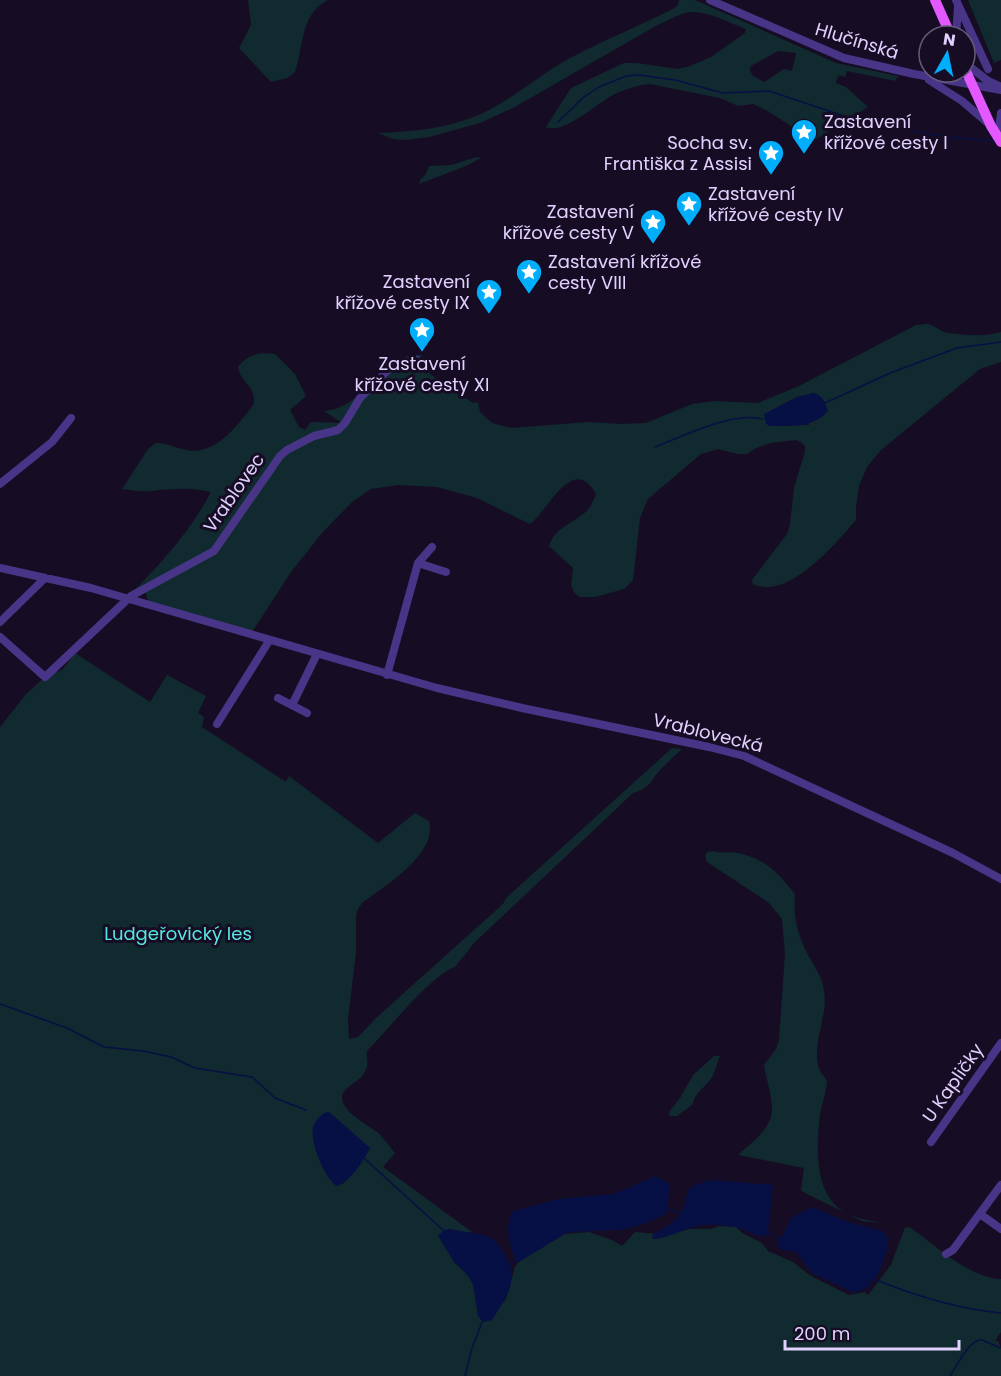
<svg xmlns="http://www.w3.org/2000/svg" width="1001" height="1376" viewBox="0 0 1001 1376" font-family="Poppins,sans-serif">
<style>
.green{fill:#102a2f;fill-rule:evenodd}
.water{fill:#071044}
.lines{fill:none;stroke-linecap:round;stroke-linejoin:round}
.stream{stroke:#071044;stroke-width:1.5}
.minor{stroke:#493587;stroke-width:8}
.major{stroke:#e358ff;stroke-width:10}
.labels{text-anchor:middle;stroke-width:6;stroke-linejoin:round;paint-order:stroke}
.street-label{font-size:18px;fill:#e0d1ff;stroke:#160d25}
.poi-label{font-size:18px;fill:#e0d1ff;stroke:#160d25;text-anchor:start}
.park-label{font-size:18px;fill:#55e7e1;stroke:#160d25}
</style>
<rect width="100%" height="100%" fill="#160d25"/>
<path class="green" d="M248,0H328C300,14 304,46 295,72L287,78L271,82L239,48L251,25Z
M679,0H695L836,63L898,76L895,81L847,71L845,77L838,75L836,83L846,87L868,107L813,141L768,111L753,104L738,106L720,98L650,84C637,85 625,89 613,95C597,103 564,135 546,127L571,88L624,63H637L678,69L690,66L711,57L745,33L746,29C729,23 704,8 685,13C675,16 664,22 654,27L513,108L480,123L429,137L405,140L393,139L378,133C412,132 449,128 481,114C513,99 539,75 570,58C604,40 639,26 673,9L678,5ZM778,51L796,53L792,71L784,69L764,82L753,76L750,71L751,66Z
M968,0H1001V60L994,63Z
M477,157L481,158L466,166L419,184L420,180L426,174L429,166L451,165Z
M916,325C920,325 927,323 931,325C937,327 941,332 948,333C967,335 983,337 1001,332V362L980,369L881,450L867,467L859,486L856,507V520C836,543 788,601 753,584L752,580L787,534L790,524L794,488L805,451V446L801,442L796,440L770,443L756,448L747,454H738L718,449L701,454L648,499L640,518L633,580L624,589L595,597H579L574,592L571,585L573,568L549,546C554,529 571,524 583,514C590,509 593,502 596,494C573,452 548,511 530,524L477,498L437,487L398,485L371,489L352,502L322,533L291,572L252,632L148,601L144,588L130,595C161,563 190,532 211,492C191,487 172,489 151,491C142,492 131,490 122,489L148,449L156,443C168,443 180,450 192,451C220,451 239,423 254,404C255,383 240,383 238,367C249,354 258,352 275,354L295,374L306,396L290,410L299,427L305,430L311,422L342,423L324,411C362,408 370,371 402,358C408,355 415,355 421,355L426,360L422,363L431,375L473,403L478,402L480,412L492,423L511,428L588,422L621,424L646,423L692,404L714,401L758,403L799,386ZM814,393L809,425L770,426L776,408L797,397Z
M75,653L150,702L167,675L206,696L198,713L204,717L202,727L286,782L289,776L378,843L415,813L429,821C438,854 385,886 362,903L357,911L356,918V953L348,1018L349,1039L358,1037L376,1018L503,904L506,898L672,748L682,749C675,755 668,762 661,769C650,781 651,788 633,793L474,943L455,967C434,972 385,1033 367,1051C366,1056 368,1061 367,1065C366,1077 354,1082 346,1089C330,1105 366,1124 377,1132C383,1137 389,1146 395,1153L383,1167L472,1232L467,1233L450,1229L454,1262C477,1281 474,1288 478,1316L501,1305L506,1299L515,1267L521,1259L565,1234L589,1232L612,1240L622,1246L635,1232L669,1235L689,1229H711L719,1226L736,1227L742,1233L762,1243L768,1251L793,1262L811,1276L849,1295L865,1292L868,1295L891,1265L905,1227L911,1228C936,1246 969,1278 1001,1279V1332L995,1341H998L1001,1348V1376H0V727L27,693L45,677L62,670ZM329,1112L370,1148L353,1173L343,1184Z
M714,851C722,854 730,851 738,853C767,860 777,872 795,894C793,915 797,934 807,953C814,966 822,976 824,991C828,1016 813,1040 818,1065C819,1071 824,1076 827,1081C826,1093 822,1103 820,1114C817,1143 813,1190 841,1210C852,1218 868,1220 881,1223L862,1221L805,1193L801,1190L804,1168L738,1155C751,1143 772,1129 772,1109C772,1096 766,1078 764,1065L776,1049L779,1040L785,954L782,919L768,902L707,862L705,856L707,852Z
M714,1056H720C717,1062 716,1069 713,1075C708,1086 695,1091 693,1104L677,1116H670L669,1112L680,1098L693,1075Z"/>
<path class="water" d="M814,393C823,396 825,402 828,411C814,428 790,426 770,426L766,424L764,414L797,397Z
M329,1112L370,1148C363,1161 352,1180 337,1186C325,1179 310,1143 313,1128C314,1122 319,1117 324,1113Z
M655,1176L670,1184L666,1214L644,1224L621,1230L568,1232L519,1262L515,1259C509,1242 504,1228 513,1211L558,1199L614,1194Z
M712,1180L773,1185L768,1231L766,1236C756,1238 749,1231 740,1228C728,1225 713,1224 702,1225C688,1227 663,1240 653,1239L652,1236L655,1233C663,1228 673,1224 679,1216C693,1194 677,1188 712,1180Z
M812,1207L848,1222L882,1231L887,1236L888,1246L880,1271L867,1288L854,1293L812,1273L796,1252L782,1250L777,1246L791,1218Z
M450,1229C459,1231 485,1234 491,1238C496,1241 500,1247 503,1252C521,1280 507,1296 492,1320L483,1322L478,1316L473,1283L466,1273L454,1262L438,1236L444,1230Z"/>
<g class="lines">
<path class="stream" d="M558,122L584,97L599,87L626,76L639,75L675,80L723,93L769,91L859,121L947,137L995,141
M825,403L890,373L957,348L1001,342
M655,447C683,436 734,411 763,419
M0,1004L67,1028L104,1047L143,1051L171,1057L195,1068L252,1077L275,1098L306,1110
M365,1159L443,1230
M666,1209L682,1213
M767,1232L781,1240
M509,1266L516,1259
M874,1279C913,1295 958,1309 1001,1313
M465,1376L472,1348L483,1320
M950,1376C957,1366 970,1338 982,1340C988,1342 995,1346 1001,1348"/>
<path class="minor" d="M710,0L844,58L914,74L1001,90
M956,0L988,69
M956,36L958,7
M965,63L988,81L1001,87
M929,80L962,101L989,124
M998,136L1001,113
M0,484L52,442L71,418
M418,563L446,572
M0,568L91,588L437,688L522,708L709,747L744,756L953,853L1001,879
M0,622L45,578
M0,637L45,677L131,596L214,551L280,456L287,450L314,436L338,430L345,423L360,398L389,369L399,363L417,360
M387,675L418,563L432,547
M278,698L307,713
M292,705L317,654
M217,724L269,641
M931,1142L1001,1043
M980,1214L1001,1229
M946,1254L953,1250L1001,1185"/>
<path class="major" d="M935,0L951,36
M965,69L991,126L1001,142"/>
</g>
<defs>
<g id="sight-pin" transform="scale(1.35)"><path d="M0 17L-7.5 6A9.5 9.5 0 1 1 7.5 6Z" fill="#00aefc" stroke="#160d25"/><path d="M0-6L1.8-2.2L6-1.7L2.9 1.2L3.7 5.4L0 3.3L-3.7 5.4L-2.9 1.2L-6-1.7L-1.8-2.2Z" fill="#fff"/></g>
</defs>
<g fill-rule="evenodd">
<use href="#sight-pin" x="804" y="132"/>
<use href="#sight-pin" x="771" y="153"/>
<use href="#sight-pin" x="689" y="204"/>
<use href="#sight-pin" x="653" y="222"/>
<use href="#sight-pin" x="529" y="272"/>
<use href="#sight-pin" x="489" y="292"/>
<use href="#sight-pin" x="422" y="330"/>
</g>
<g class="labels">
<g class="street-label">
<text transform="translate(857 41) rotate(17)" y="6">Hlučínská</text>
<text transform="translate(234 493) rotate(-55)" y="6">Vrablovec</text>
<text transform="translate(708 733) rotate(14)" y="6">Vrablovecká</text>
<text transform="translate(953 1083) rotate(-55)" y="6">U Kapličky</text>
</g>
<g class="poi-label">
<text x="824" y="128">Zastavení<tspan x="824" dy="21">křížové cesty I</tspan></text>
<text x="752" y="149" text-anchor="end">Socha sv.<tspan x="752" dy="21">Františka z Assisi</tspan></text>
<text x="708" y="200">Zastavení<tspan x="708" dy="21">křížové cesty IV</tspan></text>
<text x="634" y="218" text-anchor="end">Zastavení<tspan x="634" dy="21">křížové cesty V</tspan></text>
<text x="548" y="268">Zastavení křížové<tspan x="548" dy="21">cesty VIII</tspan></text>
<text x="470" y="288" text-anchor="end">Zastavení<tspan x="470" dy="21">křížové cesty IX</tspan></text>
<text x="422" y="370" text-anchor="middle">Zastavení<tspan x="422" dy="21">křížové cesty XI</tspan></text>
</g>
<g class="park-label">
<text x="178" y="940">Ludgeřovický les</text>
</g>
</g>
<g transform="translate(947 54) rotate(9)"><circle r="28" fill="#160d25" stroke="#675b7c" stroke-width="1.5"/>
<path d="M0-4.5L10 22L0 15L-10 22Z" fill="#00aefc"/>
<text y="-9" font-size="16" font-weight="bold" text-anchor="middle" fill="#e0d1ff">N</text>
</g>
<path d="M785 1340v9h174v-9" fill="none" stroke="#e0d1ff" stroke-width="3"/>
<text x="794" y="1340" font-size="18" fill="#e0d1ff" stroke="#160d25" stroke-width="4.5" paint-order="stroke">200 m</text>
</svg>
